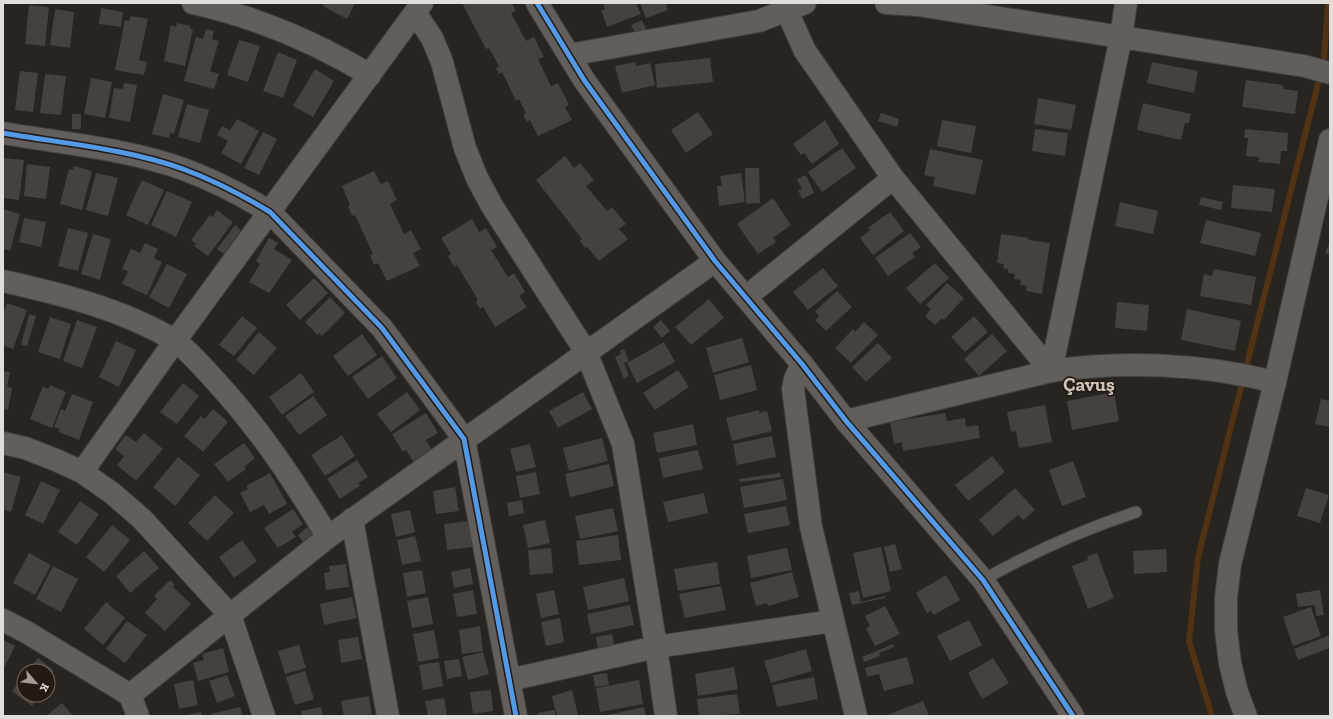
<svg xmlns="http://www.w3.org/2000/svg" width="1333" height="719" viewBox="0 0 1333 719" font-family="'Zilla Slab',serif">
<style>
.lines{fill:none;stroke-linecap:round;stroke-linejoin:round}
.stream{stroke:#513214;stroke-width:6}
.building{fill:#46413e}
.service-casing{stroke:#423f3b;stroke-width:13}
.minor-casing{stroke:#423f3b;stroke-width:24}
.tertiary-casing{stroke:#423f3b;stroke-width:24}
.service{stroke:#625e5b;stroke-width:11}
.minor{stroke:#625e5b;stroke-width:22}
.tertiary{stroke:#625e5b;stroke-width:22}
.cycleway-casing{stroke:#221a13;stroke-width:8}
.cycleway{stroke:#5399e6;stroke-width:5}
.labels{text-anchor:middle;stroke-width:3.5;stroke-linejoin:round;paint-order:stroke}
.district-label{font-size:19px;font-weight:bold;fill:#d0c5bb;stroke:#221a13}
</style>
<rect width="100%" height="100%" fill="#282420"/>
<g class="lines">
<path class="stream" d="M1212,716L1189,641L1198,557L1324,60L1328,3"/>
</g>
<path class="building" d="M325,3H355L347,19L323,6Z
M462,3H512L516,11L511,13L526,41L534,37L544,57L538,59L551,86L558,83L569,105L565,107L572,120L538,136L530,120L527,122L523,115L526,113L519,99L516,101L502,72L499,74L496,68L499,66L489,48L486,49Z
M603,3H636L641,14L607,27L601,10L605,9Z
M640,3H666L668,10L646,18Z
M29,5L49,7L45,46L25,44Z
M101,8L123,12L121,27L99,24Z
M55,9L74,12L70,48L50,45Z
M131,16L148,19L139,60L147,62L144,75L115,70L125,20L129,21Z
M642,20L647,31L637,36L631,25Z
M177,23L190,26V29H193L185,66L164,61L171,25L176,27Z
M206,29L214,31L212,39L219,41L210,71L219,74L214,89L184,81L196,37L203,39Z
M239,40L260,46L248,82L227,75Z
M278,52L297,60L283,98L263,91Z
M710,58L713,82L657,88L655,64Z
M635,62L636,66L650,63L655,85L622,93L615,66Z
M1152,62L1198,71L1194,93L1147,83Z
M315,69L334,81L313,117L293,106Z
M20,71L38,73L33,112L15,110Z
M45,74L66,76L61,115L40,113Z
M91,78L112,82L105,118L84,114Z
M1246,80L1283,85V89L1298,91L1295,114L1242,107Z
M124,83L137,85L130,122L109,118L114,88L123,89Z
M163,94L184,100L174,134L170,133L169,138L152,134Z
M1038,98L1076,105L1071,130L1034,124Z
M1143,103L1191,114L1189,123H1185L1181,140L1137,130Z
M187,104L209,110L200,143L178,137Z
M698,112L713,134L686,153L671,130Z
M881,113L899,119L897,127L878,121Z
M72,114H81V129H72Z
M237,119L259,131L241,164L221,153L228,141L217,135L222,126L230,130Z
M825,120L839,144L812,164L804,153L801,155L793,144Z
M942,120L976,126L971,153L937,146Z
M1035,129L1068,133L1065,156L1032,151Z
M1245,129L1288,133L1287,151H1281L1280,164L1259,162V157L1246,156L1248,138H1244Z
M263,132L277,139L259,175L244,168Z
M842,148L856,168L822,192L808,172Z
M930,149L983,160L975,195L933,186L935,177L924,175Z
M565,156L574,168L580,163L594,180L586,186L607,211L612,207L626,224L619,229L628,239L599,261L587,247L585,248L580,241L582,239L536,180Z
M3,158L24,160L19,200L3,198Z
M27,164L50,167L46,199L24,196Z
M74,166L92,171L82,210L60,204L69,169L73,170Z
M745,168H759L760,203L746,204Z
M374,171L381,184L388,181L397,200L390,204L404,234L411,230L421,249L413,253L420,266L387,281L378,263L374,265L370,255L373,254L355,215L352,216L348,206L350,205L342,186Z
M96,173L118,178L108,216L86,210Z
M741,173L745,202L719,206L717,186H722L720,176Z
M806,175L814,193L802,199L798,190L802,189L797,179Z
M142,180L164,190L148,225L126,215Z
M1233,185L1275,189L1272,212L1231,208Z
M167,191L192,202L176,237L151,225Z
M1201,197L1223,202L1221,210L1199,205Z
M773,198L791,225L773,238L776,242L758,254L737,224Z
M1120,202L1158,211L1153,234L1115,226Z
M3,209L20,214L10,251L3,249Z
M217,210L233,222L208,256L194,246L196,244L191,240L210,215L213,217Z
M890,212L904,231L873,255L860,238L870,230L868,228Z
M24,218L46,222L41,247L19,242Z
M472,219L479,232L486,228L497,247L491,250L508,277L514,273L525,292L519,296L527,307L495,327L483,307L480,309L476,302L478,300L457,265L454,267L448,256L451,254L441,238Z
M1206,220L1261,233L1255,256L1200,243Z
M235,225L241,230L224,254L217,249Z
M68,228L88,233L78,271L58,266Z
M910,233L921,247L912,253L915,257L888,276L875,258Z
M93,234L111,239L100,280L81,274Z
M1001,234L1029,238L1028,240L1050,243L1042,294L1026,291L1027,286L1020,285L1021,280L1014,279L1015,274L1008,273V269L1003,268L1004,264L997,263Z
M269,238L278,243L274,249L292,260L269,293L249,282L260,264L256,261Z
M1330,242V255L1325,253Z
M145,243L158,249L154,258L162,262L147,295L122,284L128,271L122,269L131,249L140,253Z
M935,263L949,278L920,304L906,288Z
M167,264L187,274L169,308L149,297Z
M823,268L838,286L808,310L793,292Z
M1214,269L1256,277L1251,305L1200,296L1204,274L1212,276Z
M314,278L328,293L300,320L286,305Z
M947,283L964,298L944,320L942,318L935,325L925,316L931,309L926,305Z
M837,291L852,307L826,331L815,320L819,316L815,311Z
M330,297L345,313L322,336L319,333L318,335L305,322Z
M709,299L724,318L691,345L675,327Z
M1117,302L1149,305L1147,331L1115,328Z
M7,303L27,310L13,349L3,345V313Z
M1187,309L1241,321L1235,351L1181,340Z
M29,314L36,316L27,346L21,345Z
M242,316L257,328L234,356L219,345Z
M974,316L988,332L965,352L951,337Z
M50,317L71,324L60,359L38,352Z
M77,320L97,327L82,368L63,361Z
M661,320L670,331L662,338L653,327Z
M864,322L878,335L851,363L835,348L853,329L855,332Z
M259,332L277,348L254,375L236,360Z
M362,334L377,355L348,376L333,356Z
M992,334L1007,351L979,376L964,359Z
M742,338L749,362L713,373L706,348Z
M116,341L136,350L119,387L99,377Z
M664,342L675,362L637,383L627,363Z
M878,343L892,358L866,382L852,367Z
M624,349L629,361L624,363L629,376L624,379L615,357L621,354L620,351Z
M382,356L397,378L368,399L352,377Z
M751,365L757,390L720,400L714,375Z
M678,370L689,387L655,410L643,393Z
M3,371L10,372L7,387L12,388L8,410L3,409Z
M301,373L314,392L282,415L269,397Z
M183,383L199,396L177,424L160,412Z
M50,385L66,392L52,428L30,419L43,386L48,389Z
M407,392L420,410L391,432L377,414Z
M583,392L592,409L558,428L549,411Z
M1114,392L1119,421L1072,430L1067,401Z
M72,394L93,402L79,440L59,432L60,429L54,427L61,409L65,411Z
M313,396L327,415L299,435L285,416Z
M1321,399L1330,401V427L1315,424Z
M1045,405L1052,442L1019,448L1016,431L1011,432L1007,412Z
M213,409L228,422L203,452L184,436L201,416L204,419Z
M759,410V413L767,411L772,431L732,441L726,418Z
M426,413L438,433L426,440L433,452L414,463L406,450L403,452L392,434Z
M945,413L947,421L965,418L966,427L978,425L980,438L903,451L902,442L894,444L890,422Z
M693,424L697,445L657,453L653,433Z
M144,433L163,449L136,481L117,465L124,456L115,449L126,435L136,442Z
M342,435L355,456L325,476L311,455Z
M772,436L776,457L737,465L733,444Z
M602,438L608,461L569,471L563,448Z
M244,443L255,458L244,467L246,469L228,482L214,464Z
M530,444L536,467L516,472L510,449Z
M698,450L703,469L663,478L659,458Z
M992,456L1005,472L968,501L955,485Z
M178,457L200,475L175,506L153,487Z
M357,460L368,477L358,483L360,486L340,499L327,479Z
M1073,461L1086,497L1062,506L1049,470Z
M609,464L614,486L570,497L565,474Z
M3,472L21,477L11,512L3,509Z
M536,472L540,494L520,498L516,476Z
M270,473L287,504L269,514L264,505L250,512L240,493L248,489L246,486Z
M780,473L781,477L740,482L739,479Z
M783,479L787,500L744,508L740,487Z
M41,481L60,490L43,524L25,515Z
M455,487L459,511L436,514L433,491Z
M1015,488L1035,510L1023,520L1018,515L993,536L979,520Z
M1306,488L1329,495L1320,523L1297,516Z
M704,493L708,513L668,522L663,502Z
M215,495L234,513L207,541L188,523Z
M522,500L524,513L509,516L507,503Z
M80,501L99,514L77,545L58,532Z
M786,506L790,525L748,533L744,514Z
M613,508L618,531L580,539L575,516Z
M293,509L303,524L292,532L296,537L278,548L264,528Z
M410,510L415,532L396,537L391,514Z
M545,520L550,543L528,548L523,525Z
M469,521L472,547L447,550L444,524Z
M112,525L130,540L104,572L86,557Z
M310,525L316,533L304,543L298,535Z
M618,535L621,560L579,565L576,541Z
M415,536L421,561L402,565L397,540Z
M242,540L257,561L234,578L219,557Z
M895,544L902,569L890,572L884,547Z
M881,547L891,591L863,598L853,553Z
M551,548L553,573L530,575L528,550Z
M787,548L792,570L751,578L747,556Z
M1166,549L1167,572L1134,574L1133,551Z
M144,551L159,568L130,593L116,576Z
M29,553L51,565L35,595L13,583Z
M1097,553L1114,598L1088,609L1072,566L1088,560L1087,557Z
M717,562L720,584L678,591L674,569Z
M346,564L349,587L326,590L324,573L330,572L329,566Z
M53,566L78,579L61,612L36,599Z
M470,568L473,584L454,588L451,572Z
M422,570L426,593L407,597L403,573Z
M792,572L799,597L768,606L767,603L756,606L750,583Z
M946,575L960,600L934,615L931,611L927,613L916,593Z
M624,578L629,601L588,610L583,587Z
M170,580L175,585L173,587L191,604L165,631L145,613L157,599L154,596Z
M721,586L726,610L685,618L679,594Z
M473,590L477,614L457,617L453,594Z
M554,590L559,614L541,618L536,594Z
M1320,590L1324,615L1316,616L1315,605L1298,607L1296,594Z
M859,591L861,602L885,596V598L852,605L849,593Z
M352,597L357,618L324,625L320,604Z
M428,597L433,624L412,628L407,601Z
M106,602L125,618L103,645L84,629Z
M630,605L634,625L591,634L587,614Z
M885,606L900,634L875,646L866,628L870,626L865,616Z
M1311,607L1321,636L1293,646L1283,617Z
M560,618L564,642L546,646L541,622Z
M969,620L982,645L950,661L937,636Z
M127,621L147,635L125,663L106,649Z
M480,626L483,651L462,654L459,630Z
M434,630L439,658L418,662L413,634Z
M612,634L614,646L598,649L596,637Z
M1330,635V648L1298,660L1294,649Z
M358,637L362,659L341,663L338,640Z
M3,640L15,646L3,670Z
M893,644L894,647L879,653L880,656L864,662L862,657Z
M299,645L306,668L285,674L278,651Z
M223,648L229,672L198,681L193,663L204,660L202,654Z
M806,649L812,671L771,683L764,661Z
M483,652L489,674L468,680L462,657Z
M907,657L914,683L884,691L879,674L867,677L865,668Z
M38,658L54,671L50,676L53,679L48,685V671H28Z
M993,658L1009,683L982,699L968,673Z
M459,659L462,676L447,679L444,661Z
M439,662L443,686L423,690L419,665Z
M734,667L738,689L698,696L695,674Z
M305,671L314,699L295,705L286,677Z
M607,673L609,685L595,687L593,675Z
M227,675L235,696L217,703L209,681Z
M24,676V695H40L32,706L12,691Z
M814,677L818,699L777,707L772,685Z
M193,680L198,705L179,709L174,684Z
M639,680L643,704L600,712L596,688Z
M491,690L493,711L473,714L470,692Z
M572,690L578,715L557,716L552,696Z
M737,694L740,714L699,716L697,699Z
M369,696L372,716H344L341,701Z
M444,698L447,716H428L425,701Z
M923,701L929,716H885Z
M62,703L73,716H46Z
M240,707L243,716H212L211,714Z
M321,707L323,716H302L301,711Z
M644,707L646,716H607V715Z
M555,710V716H538L537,713Z
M201,712L202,716H186V715Z"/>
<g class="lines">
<g class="service-casing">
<path id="service" d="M983,580C1032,552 1082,530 1136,512"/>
</g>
<g class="minor-casing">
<path id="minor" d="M193,3C256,17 315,42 370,75
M786,3L787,11L805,51L893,178L1051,371
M886,3L918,5L1304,66L1330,73
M416,14L432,38L442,62L465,148L477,178L492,206L586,352L623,444L656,647L666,716
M569,55L759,21L805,3
M3,133C60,143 129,149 183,169C213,180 242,195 270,212L382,328L464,439L516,716
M3,281C61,294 122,309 174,340C187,349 200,364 211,376C257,425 293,479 328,537
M746,297L893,178
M1051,371L1121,37L1126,3
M846,421L1051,371C1124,360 1203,364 1275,382
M3,443L25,448L56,460L82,472L112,493L142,519L230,615L264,716
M82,472L175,341L422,3
M352,519L388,716
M3,620L28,633L130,695L138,716
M509,680L656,647L833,621
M130,695L328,537L715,261"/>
</g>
<g class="tertiary-casing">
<path id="tertiary" d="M537,3L584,80L715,261L802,364L846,421L983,580L1073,716
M802,364L795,379L793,389L811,527L856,716
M1246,716L1237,692L1230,663L1226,630V598L1230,564L1275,382L1330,140"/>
</g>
<use href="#service" class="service"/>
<use href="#minor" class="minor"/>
<use href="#tertiary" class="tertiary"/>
<g class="cycleway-casing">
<path id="cycleway" d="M537,3L584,80L715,261L802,364L846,421L983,580L1073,716
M3,133C60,143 129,149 183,169C213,180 242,195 270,212L382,328L464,439L516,716"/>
</g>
<use href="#cycleway" class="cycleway"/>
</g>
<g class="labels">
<g class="district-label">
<text x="1089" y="391">Çavuş</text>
</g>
</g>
<rect width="1333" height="719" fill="none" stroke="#e3ddd9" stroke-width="8"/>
<g transform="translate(36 683) rotate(118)"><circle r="19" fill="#221a13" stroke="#6f6862"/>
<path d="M0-3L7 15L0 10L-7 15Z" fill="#a29c98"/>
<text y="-6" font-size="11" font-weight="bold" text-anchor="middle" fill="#e3ddd9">K</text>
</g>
</svg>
